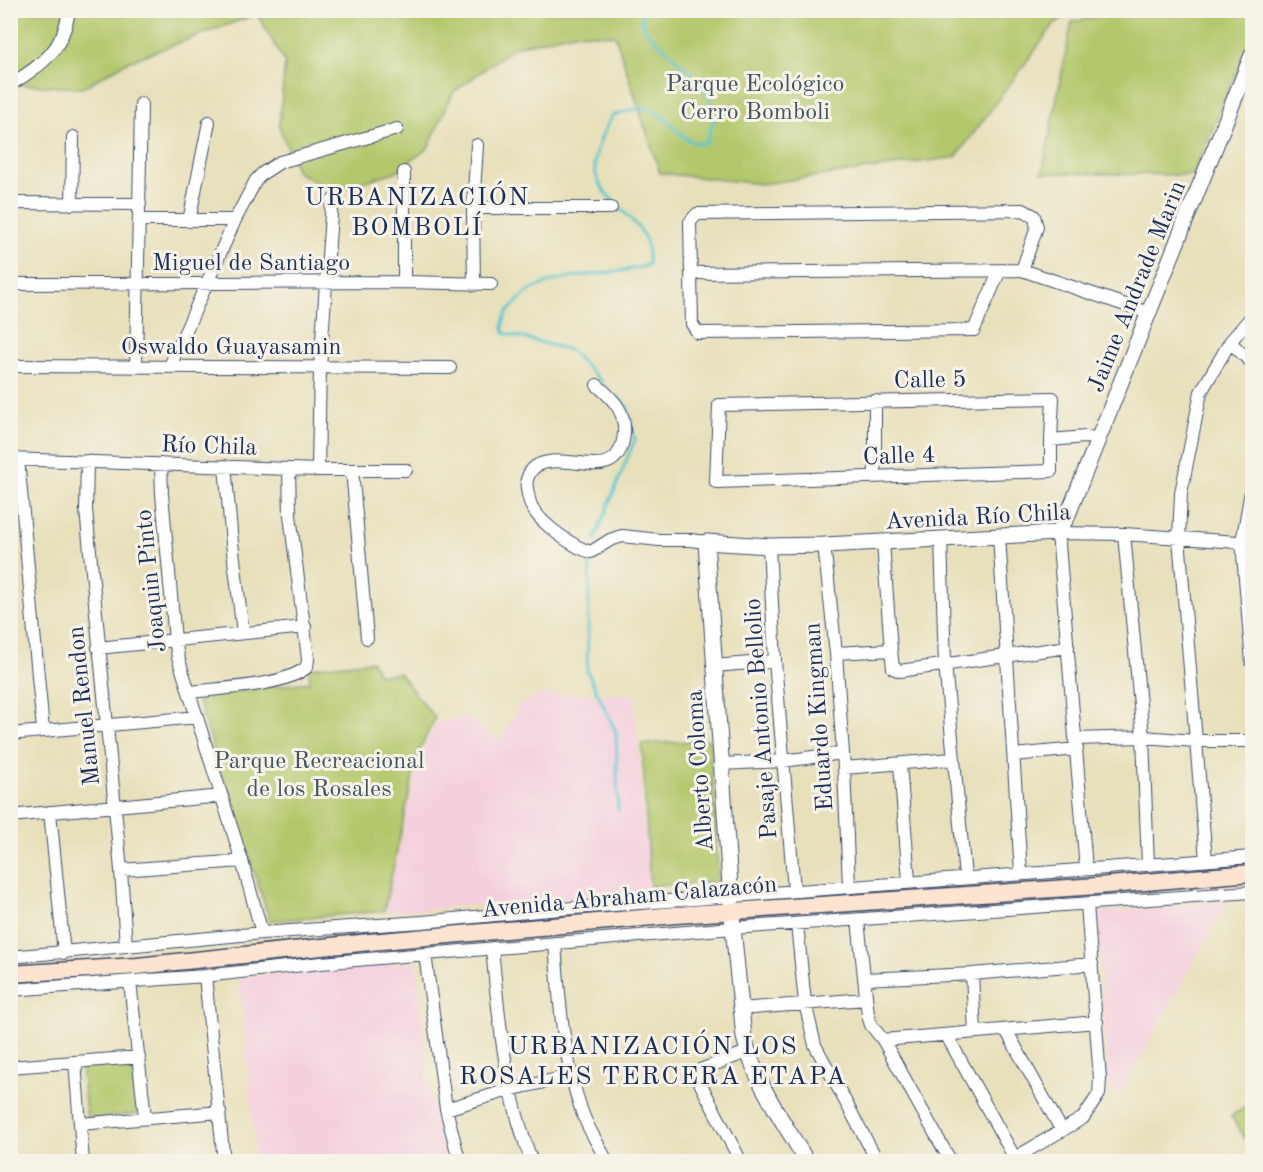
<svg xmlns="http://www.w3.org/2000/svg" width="1263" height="1172" viewBox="0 0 1263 1172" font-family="'Old Standard TT',serif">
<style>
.built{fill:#f4cfde}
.green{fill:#b3c86c;stroke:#677c65;stroke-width:1.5}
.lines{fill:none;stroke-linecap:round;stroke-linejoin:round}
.stream{stroke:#58c5d0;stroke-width:3}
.minor-casing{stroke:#3a4a6c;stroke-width:14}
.tertiary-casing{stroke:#3a4a6c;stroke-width:17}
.secondary-casing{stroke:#3a4a6c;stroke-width:19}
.minor{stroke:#fff;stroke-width:12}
.tertiary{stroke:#fff;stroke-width:15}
.secondary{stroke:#fde4d1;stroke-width:16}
.labels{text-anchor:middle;stroke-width:6;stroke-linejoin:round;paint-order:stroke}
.park-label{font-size:24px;fill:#415562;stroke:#f7f3e8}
.street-label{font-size:24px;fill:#1b2f5e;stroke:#f7f3e8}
.neighbourhood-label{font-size:26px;letter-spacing:1.5px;fill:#1b2f5e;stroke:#f7f3e8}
</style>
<rect width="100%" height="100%" fill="#f7f3e8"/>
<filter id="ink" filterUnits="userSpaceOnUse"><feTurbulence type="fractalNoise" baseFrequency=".0167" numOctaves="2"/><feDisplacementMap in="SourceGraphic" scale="12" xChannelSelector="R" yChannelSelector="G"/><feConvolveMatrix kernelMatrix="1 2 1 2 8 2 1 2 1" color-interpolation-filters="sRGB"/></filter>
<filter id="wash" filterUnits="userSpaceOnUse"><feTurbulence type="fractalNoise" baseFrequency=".008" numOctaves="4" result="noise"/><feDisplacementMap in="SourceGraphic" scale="24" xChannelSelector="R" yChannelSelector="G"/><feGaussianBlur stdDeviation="1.35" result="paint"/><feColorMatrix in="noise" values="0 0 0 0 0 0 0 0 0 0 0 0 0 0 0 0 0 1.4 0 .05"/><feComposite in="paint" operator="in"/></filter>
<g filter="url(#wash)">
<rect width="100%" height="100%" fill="#e8e0bb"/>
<path class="built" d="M634,694L650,892L385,912L420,755L437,722L467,717L496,739H501L519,705L537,695Z
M1228,900L1122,1091L1108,1090L1097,913Z
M416,961L431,1099L454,1161H255L254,1138L239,977Z"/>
<path class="green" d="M10,11H1076L1055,23L956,157L761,184L660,173L615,35L573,33L514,47L453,93L428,148L395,172L333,191L297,172L279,126L285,63L257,14L127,62L82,88L11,84Z
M1130,11H1252V36L1193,175L1042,173L1072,22Z
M372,661L379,675L399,673L435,718L418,753L384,911L270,921L196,695L310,682L309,668Z
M710,740L719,882L650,886L642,744Z
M132,1062L137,1114L87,1119L81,1067Z
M1252,1103V1151L1231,1116Z"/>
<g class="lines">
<path class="stream" d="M602,382L570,350L504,333C501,322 505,313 514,305C519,300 525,294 531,290C566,271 610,277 648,265C648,257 648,249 646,241C638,217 602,200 596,174C591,155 604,131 612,116C624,112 637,107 649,109C670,114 684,151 707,142L714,118L709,96L692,74L646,31L641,18L646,10
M595,539L635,439L627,407L618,397
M590,563L587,671L616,732L618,811"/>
</g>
</g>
<g filter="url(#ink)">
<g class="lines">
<g class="minor-casing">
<path id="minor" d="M10,85C42,64 63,52 69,10
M404,172V282
M10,203L140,204
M72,204L73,137
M473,208H611
M139,220H235
M189,221L209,122
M1000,270L974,330L698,333L692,324L690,222L697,214L1023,210L1034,216L1037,227L1022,270
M692,273L1022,270L1149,313
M10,284L404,282L491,284
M474,285L473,208L477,145
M1230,342L1252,363
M10,366L450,368
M136,366L141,104
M170,366L235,220L256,180L263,173L280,162L397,129
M597,385C613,399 626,411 624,434C618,488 570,450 538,465C530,469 525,479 527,488C528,495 529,503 533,509C542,524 574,548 591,552L610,540L622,536L659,540H691L706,542
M875,401V477
M1051,440V471L716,482L719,405L1053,398L1051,440L1085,437L1099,438
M10,459L318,470H406
M18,459L43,730
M87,461L86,510L121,870L126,946
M161,464L162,494L175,640L178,657L242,861L262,933
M225,466L232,543L243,633
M318,470L320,367L332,201
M352,470L367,638
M1252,486L1242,542L1252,663
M1124,534L1143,737L1148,865
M999,536L1021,873
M941,539L945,664L965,877
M883,543L891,650
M824,545L836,653L844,768L849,886
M769,546L775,661L794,890
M98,648L305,627
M836,653L891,650L893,668L900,671L1068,647
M714,666L775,661
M190,692C220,688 283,687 307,667L308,659L290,515L289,469
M10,734L198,717
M1076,739L1143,737L1196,741H1252
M1014,755L1077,749
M722,764L783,761L843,753
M900,764L909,881
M844,768L952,759
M50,812L64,953
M10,816L222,796
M1206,860L1179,538L1181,493L1201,392L1230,342L1252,316
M1086,869L1058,533L1124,534L1252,543
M121,870L242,861
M858,920L868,1015L871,1025L883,1040L951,1162
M797,924L805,1003L815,1045L878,1162
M555,943C559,999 563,1058 582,1112C588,1129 599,1145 607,1162
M492,948C499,1022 505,1092 532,1162
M425,954L446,1109L457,1152L461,1162
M10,957L262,933L422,922L560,909L1252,857
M972,974L975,1032
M205,976L224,1162
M864,979L972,974L1092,964
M130,982L145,1117
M10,990L205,976L321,963L733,928L1252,892
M740,1009L866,999
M1006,1030L1062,1131
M947,1036L1017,1162
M883,1040L1097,1022
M75,1062L83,1162
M10,1067L139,1057
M446,1109L509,1090L571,1076
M80,1124L220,1112
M741,1162L697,1077L700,1070L747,1052
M1008,1162L1083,1118L1099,1094L1100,1079L1087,904"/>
</g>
<g class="tertiary-casing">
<path id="tertiary" d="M807,1162C784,1122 754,1081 744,1037L733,928L706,542L769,546L824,545L1058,533L1067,517L1252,55"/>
</g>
<g class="secondary-casing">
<path id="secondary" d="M10,974L137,966L370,942L676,915L1097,886L1252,873"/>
</g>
<use href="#minor" class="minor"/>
<use href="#tertiary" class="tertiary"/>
<use href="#secondary" class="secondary"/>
</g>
</g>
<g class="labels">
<g class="park-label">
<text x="755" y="91">Parque Ecológico<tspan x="755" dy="28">Cerro Bomboli</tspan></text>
<text x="319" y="768">Parque Recreacional<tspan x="319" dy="28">de los Rosales</tspan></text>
</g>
<g class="street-label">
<text x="251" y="270">Miguel de Santiago</text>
<text transform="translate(1136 286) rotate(-68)" y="8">Jaime Andrade Marin</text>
<text x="231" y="354">Oswaldo Guayasamin</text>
<text transform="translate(930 379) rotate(-1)" y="8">Calle 5</text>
<text transform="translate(209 445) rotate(2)" y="8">Río Chila</text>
<text transform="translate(899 455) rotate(-2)" y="8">Calle 4</text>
<text transform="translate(978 516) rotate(-3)" y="8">Avenida Río Chila</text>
<text transform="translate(150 581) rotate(-96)" y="8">Joaquin Pinto</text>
<text transform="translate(83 706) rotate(-96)" y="8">Manuel Rendon</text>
<text transform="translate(818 717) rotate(-94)" y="8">Eduardo Kingman</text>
<text transform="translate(760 719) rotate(-94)" y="8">Pasaje Antonio Bellolio</text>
<text transform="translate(699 771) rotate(-94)" y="8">Alberto Coloma</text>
<text transform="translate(629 896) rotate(-5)" y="8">Avenida Abraham Calazacón</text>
</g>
<g class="neighbourhood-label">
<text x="417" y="205">URBANIZACIÓN<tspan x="417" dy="30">BOMBOLÍ</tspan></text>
<text x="653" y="1054">URBANIZACIÓN LOS<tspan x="653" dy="30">ROSALES TERCERA ETAPA</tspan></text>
</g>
</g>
<rect width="1263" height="1172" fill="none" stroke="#f7f3e8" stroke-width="36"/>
</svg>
